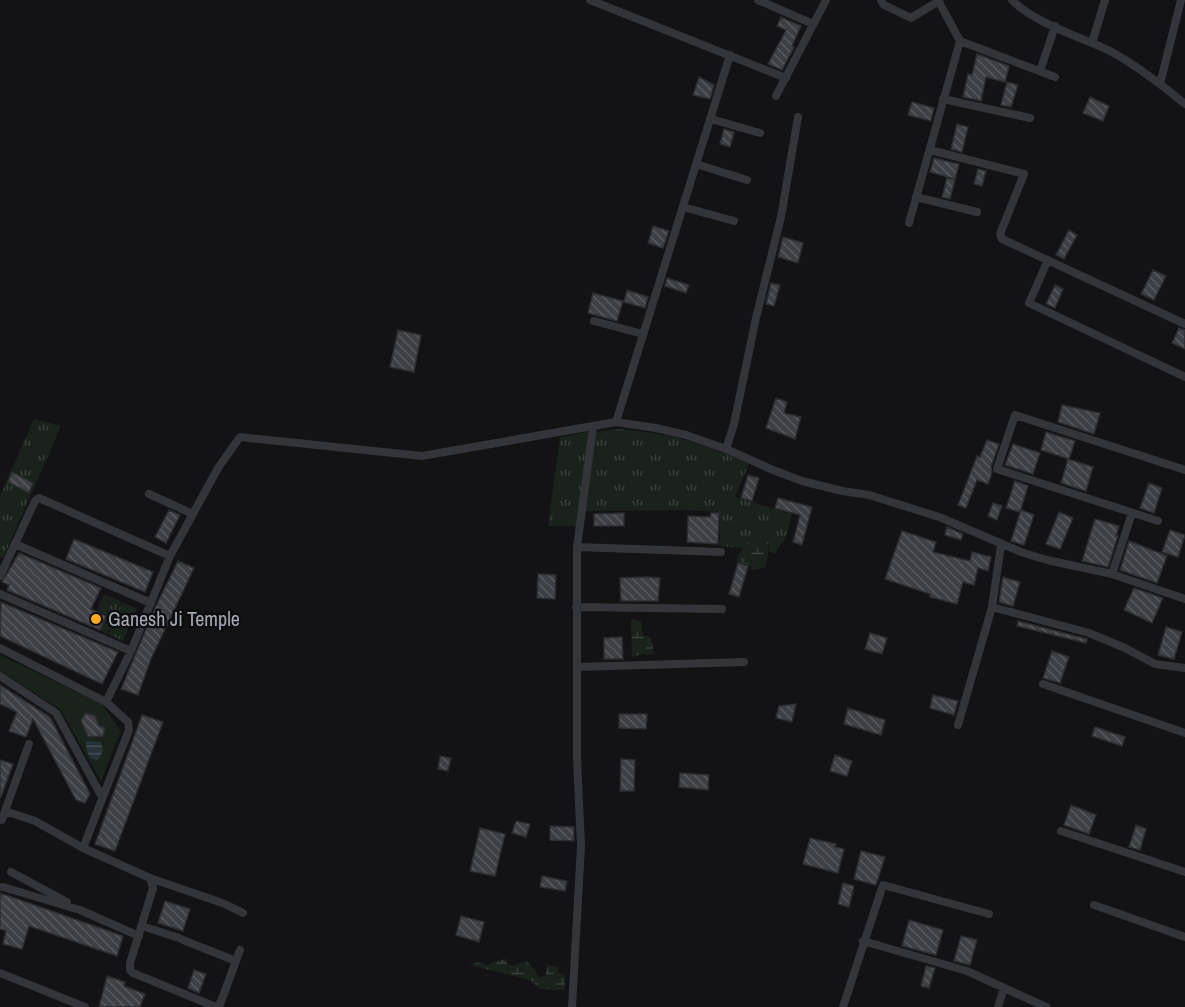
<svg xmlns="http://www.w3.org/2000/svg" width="1185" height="1007" viewBox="0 0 1185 1007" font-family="'Archivo Narrow',sans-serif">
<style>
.grass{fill:url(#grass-tufts)}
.wetland{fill:url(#wetland-marsh)}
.garden{fill:#1a231b}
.water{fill:url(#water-rules)}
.building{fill:url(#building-back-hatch);stroke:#2c2d31;stroke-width:1.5}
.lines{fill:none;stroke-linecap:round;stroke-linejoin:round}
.street{stroke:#33353a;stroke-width:8}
.poi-dot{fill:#ffa820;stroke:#0e0e10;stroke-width:2}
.labels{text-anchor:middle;stroke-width:5;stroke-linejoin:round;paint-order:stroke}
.poi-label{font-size:20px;fill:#a3aab6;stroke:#0e0e10;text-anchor:start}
</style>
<defs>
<pattern id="grass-tufts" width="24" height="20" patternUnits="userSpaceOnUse" patternTransform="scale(1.5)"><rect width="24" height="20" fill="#1a231b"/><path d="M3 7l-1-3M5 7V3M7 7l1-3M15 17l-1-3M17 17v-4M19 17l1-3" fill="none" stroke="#38403a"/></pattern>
<pattern id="wetland-marsh" width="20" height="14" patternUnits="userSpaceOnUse" patternTransform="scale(1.5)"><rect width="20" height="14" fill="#1a231b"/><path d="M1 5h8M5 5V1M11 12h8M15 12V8" fill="none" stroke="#38403a"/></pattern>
<pattern id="water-rules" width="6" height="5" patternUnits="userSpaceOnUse" patternTransform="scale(1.5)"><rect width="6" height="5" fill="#283339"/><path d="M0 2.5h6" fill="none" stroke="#444e53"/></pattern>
<pattern id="building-back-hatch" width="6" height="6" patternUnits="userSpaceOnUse" patternTransform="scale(1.5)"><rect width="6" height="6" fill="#3e4045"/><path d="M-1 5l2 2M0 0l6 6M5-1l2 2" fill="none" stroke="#57595e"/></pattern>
</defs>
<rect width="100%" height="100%" fill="#131315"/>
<path class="grass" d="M34,419L61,426L3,558L0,557V496Z
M618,429C669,433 702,443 749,464L735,497L792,514L786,538L779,546L775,554L769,551V537L757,534L742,548L720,546V512L690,510L585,511L596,432Z
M588,432L577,526H548L560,437Z
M104,594L121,601L107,634L100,630L107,615L97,610Z
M122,602L137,609L123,641L108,634Z"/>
<path class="wetland" d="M757,534L769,537L768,555L765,567L752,570L749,565L736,561L742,548Z
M634,619L641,621L643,636L651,637L654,655L643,654L632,657L631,620Z
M507,959V964L512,966L527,961L540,977L545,976L548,965L558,967V972L565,975V987L562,994L563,990L539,989L533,982L526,979L469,965L479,962L488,965L495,961Z"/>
<path class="garden" d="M0,655L102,704L121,731L101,781L60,709L0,671Z"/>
<path class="water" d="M86,741L101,742L103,751L98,760C87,759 86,750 86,741Z"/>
<path class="building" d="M781,17L801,26L792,46L794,47L782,70L768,64L786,30L777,26Z
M977,54L1009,66L1005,82L986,77L981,101L963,97L968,74L972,75Z
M699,77L714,85L710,99L693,95Z
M1007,82L1018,85L1011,107L1001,105Z
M1090,97L1109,106L1103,121L1083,113Z
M912,102L934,108L931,121L908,115Z
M957,124L968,127L962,152L951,149Z
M724,129L734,132L730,147L720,144Z
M934,158L959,164L955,179L930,172Z
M978,169L986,171L982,186L974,184Z
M947,178L955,180L950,199L942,197Z
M653,226L669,231L663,248L648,243Z
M1069,230L1077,235L1064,259L1056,255Z
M783,237L803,243L798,263L778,257Z
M1153,270L1166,276L1154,300L1141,294Z
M667,278L689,285L686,293L665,286Z
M771,283L780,285L774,306L766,304Z
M1055,285L1063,289L1055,308L1046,304Z
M627,290L648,297L645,308L624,302Z
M593,293L623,301L617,321L588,313Z
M1179,328L1185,330V349L1172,343Z
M398,330L421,335L414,372L390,367Z
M776,398L787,402L784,413L801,417L795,439L766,428Z
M1062,405L1100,413L1094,434L1058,422Z
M1046,432L1075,441L1069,459L1041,450Z
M987,440L999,444L991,467L992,473L988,484L977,480L966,508L958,505L977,456L980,457Z
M1013,444L1040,453L1033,474L1005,465Z
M1068,459L1093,467L1086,491L1061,483Z
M12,472L33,483L29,493L8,482Z
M748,475L759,478L752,501L741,498Z
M1015,481L1028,486L1020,512L1006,508Z
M1149,483L1162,488L1154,513L1140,508Z
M778,498L812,507L802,545L793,542L800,515L775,508Z
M993,503L1002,506L997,520L988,516Z
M169,510L180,515L166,543L155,537Z
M1021,510L1034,515L1024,545L1011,541Z
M1059,512L1073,518L1060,549L1046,544Z
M624,513V526H594V514Z
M711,513H719L718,544L687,542L688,516L710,517Z
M1095,519L1119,526L1116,536H1118L1108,567L1082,561Z
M947,527L963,534L961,540L945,535Z
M1170,530L1185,535L1178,557L1162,552Z
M902,531L936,542L933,552L970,561L972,552L991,557L988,571L978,568L974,585L963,582L957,604L930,597V594L885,579Z
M74,539L153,572L145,592L66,559Z
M1129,541L1167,556L1157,583L1120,570Z
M19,553L101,588L91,609L106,616L100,630L7,590L9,585L2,582Z
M178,561L194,568L151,659L138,695L121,689L155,608Z
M738,563L748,566L739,597L729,594Z
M538,574L556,575L555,599L537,598Z
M646,577L660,578L658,601H621L620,578Z
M1003,577L1020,582L1013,606L999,602Z
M1134,588L1163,598L1152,623L1124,610Z
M1,602L118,652L102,684L0,636Z
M1018,621L1087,639L1086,643L1017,626Z
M1166,627L1182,632L1174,659L1158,655Z
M870,633L887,638L882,654L865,649Z
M622,637L623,659H604V638Z
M1052,651L1069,657L1060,683L1043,678Z
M0,685L50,717L90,794L85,803L76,800L33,719L26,737L9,731L17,712L0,704Z
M933,695L958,701L954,715L930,708Z
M796,704L792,722L776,718L779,706Z
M848,708L885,720L881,735L844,724Z
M86,713L95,716L99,726L105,728L103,736L88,737L81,720Z
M619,714H647L646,729L619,728Z
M142,715L163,722L115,851L95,844Z
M1095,727L1125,737L1122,746L1092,736Z
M835,755L852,761L847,776L830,771Z
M440,756L451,758L448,771L438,769Z
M621,759L635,760L634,791H620Z
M0,760L13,764L1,797H0Z
M680,773L709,775L708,790L679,787Z
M1071,805L1096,815L1089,834L1064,825Z
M516,821L530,824L526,837L512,833Z
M1136,825L1146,829L1140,850L1129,847Z
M550,826L574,827V841L550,840Z
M480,828L505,834L495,876L470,871Z
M810,838L836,844L835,847L844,849L838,873L803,864Z
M861,851L885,857L876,885L854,879Z
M542,876L567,881L565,891L540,887Z
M843,883L854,886L849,907L838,904Z
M0,893L123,936L117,956L29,926L22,949L3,944L6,931L0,929Z
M165,901L190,909L183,931L158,923Z
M461,916L484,922L479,942L456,935Z
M909,920L943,930L936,955L902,946Z
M961,936L977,940L970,965L954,961Z
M926,966L935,968L929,988L921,986Z
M194,970L206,974L199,993L188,988Z
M107,976L125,982L124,986L145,994L140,1007H99Z"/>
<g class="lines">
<path class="street" d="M590,0L786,78
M758,0L813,24
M881,0L884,5L911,18L939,1
M938,0L960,41L1055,77
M1012,0C1034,23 1081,37 1110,51C1136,65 1162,85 1185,104
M1092,43L1105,0
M1040,71L1055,26
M1160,84L1181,0
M776,96L826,0
M943,99L1030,118
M711,119L760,133
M930,150L1024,174L1000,234L1002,239L1185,324
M696,164L747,180
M916,197L977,212
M683,207L734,221
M909,223L960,41
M1048,260L1029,303L1185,377
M594,321L643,334
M616,422L730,55
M726,449L773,470L802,481L842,491L869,495L939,517L1021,552L1047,560L1112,574L1185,599
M149,494L193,514
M1158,521L997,469L1015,415L1185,470
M15,544L151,603
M1001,545L992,607L1089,633L1125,648L1155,664L1185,668
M577,547L593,427
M1112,574L1132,513
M0,576L35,501L39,498L170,556
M0,594L131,651
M576,607L722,609
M0,648L106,702L128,722L129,730L83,848
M577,667L744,662
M0,676L56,713L102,797
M1043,684L1185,733
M106,702L131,651L170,556L218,468L240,437L422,456L616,422L656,428L686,435L726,449L734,424L756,318L781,217L798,117
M958,725L992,607
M5,811L29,744
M0,820H2L5,811L35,821L83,848L150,878L153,888L130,963V970L133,973L216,1007
M1061,831L1185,872
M11,872L67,902
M150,878L225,904L243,913
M3,887L80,910L139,936
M1094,905L1185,937
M142,926L179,938
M183,940L236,961
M863,941L967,971L1046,1007
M0,973L85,1007
M219,1007L240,950
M572,1007L581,846L577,758V547L721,552
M843,1007L883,885L989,914
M998,1007L1004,988"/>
</g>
<circle class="poi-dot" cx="96" cy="619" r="6"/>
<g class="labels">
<g class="poi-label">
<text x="108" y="626">Ganesh Ji Temple</text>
</g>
</g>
</svg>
